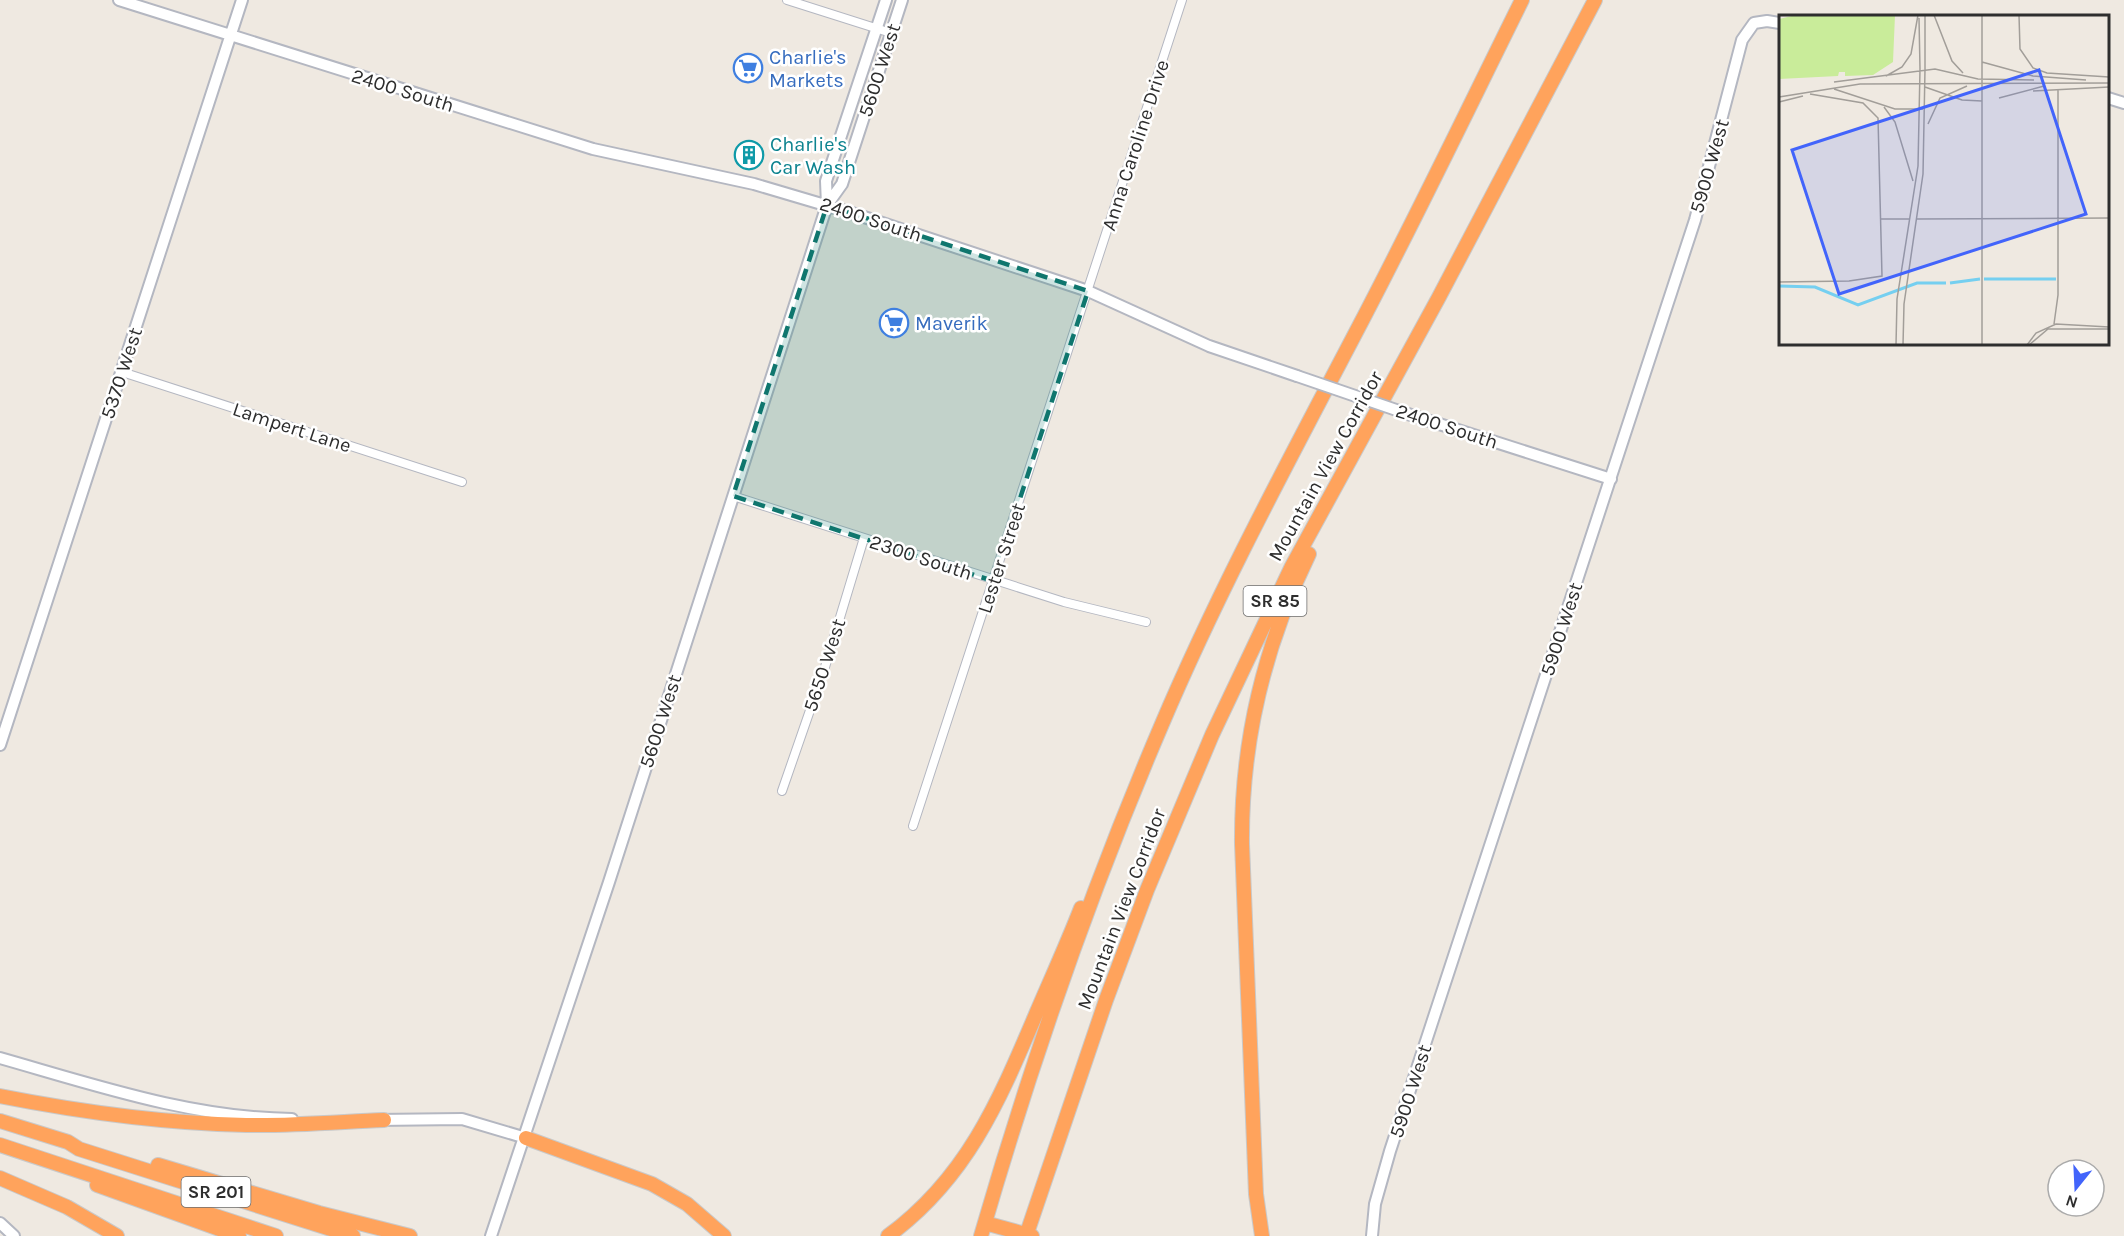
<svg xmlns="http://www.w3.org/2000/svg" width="2124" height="1236" viewBox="0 0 2124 1236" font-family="Karla,sans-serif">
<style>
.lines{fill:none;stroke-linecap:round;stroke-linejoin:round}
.street-casing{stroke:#b4b7c1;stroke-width:10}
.secondary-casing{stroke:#b4b7c1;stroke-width:14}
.highway-casing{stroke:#c9c9c9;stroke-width:16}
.street{stroke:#fff;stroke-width:8}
.secondary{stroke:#fff;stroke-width:10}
.highway{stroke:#ffa35c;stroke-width:14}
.secondary-bridge-casing{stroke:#b4b7c1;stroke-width:14;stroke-linecap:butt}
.secondary-bridge{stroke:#fff;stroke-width:10}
.marked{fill:#0f766e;fill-opacity:0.2;stroke:#0f766e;stroke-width:4.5;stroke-dasharray:12 8;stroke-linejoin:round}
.labels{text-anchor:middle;stroke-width:5;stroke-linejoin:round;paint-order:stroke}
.shield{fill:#fff;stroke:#6d6d6d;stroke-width:1.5}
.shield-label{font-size:18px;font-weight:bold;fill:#2e2e2e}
.shop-label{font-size:20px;fill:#366cbe;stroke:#fff;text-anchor:start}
.street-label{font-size:20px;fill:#2e2e2e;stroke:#fff}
.culture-label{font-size:20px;fill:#0d838f;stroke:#fff;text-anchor:start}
.inset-river{fill:none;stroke:#75cff0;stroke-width:3}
.inset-road{fill:none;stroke:#a29e99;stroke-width:1.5}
.view{fill:#4264fb;fill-opacity:0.15;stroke:#4264fb;stroke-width:3}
.inset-edge{fill:none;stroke:#2e2e2e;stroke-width:3}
</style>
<rect width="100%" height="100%" fill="#efe9e1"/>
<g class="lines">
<g class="street-casing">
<path id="street" d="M787,0L891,33
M122,372L462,482
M733,496L1064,602L1146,622
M782,791L825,667L864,538
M913,826L1182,0"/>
</g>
<g class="secondary-casing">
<path id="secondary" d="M119,0L593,149L754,184L852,213L1088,291L1209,346L1297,376
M2108,98L2124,103
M827,205L826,181L886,0
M1408,414L1611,479
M0,745L242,0
M0,1058C95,1085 192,1118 292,1119
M376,1120L462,1119L526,1138
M0,1223L14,1236
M491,1236L609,882L827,205L842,184L902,0
M1372,1236L1375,1204L1390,1151L1695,220L1742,40L1754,23L1767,21L1780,23"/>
</g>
<g class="highway-casing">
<path id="highway" d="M0,1096C81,1112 164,1123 246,1125C292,1126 338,1122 384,1120
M0,1121L68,1142L79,1149L353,1236
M526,1138L652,1184L687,1204L724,1236
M0,1145L276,1236
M158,1165L319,1213L410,1236
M0,1178L67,1207L117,1236
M97,1185L239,1236
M985,1223L1032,1236
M888,1236C967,1178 999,1101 1036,1014C1051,979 1067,944 1081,908
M981,1236C1031,1063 1091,890 1162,724C1219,590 1288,462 1355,334C1413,224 1467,111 1522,0
M1026,1236L1106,1000L1147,890L1212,735L1292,566L1439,297L1595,0
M1262,1236L1256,1194L1242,844C1241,741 1264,646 1309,554"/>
</g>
<use href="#street" class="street"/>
<use href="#secondary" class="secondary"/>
<use href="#highway" class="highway"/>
<g class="secondary-bridge-casing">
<path id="secondary-bridge" d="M1297,376L1408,414"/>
</g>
<use href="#secondary-bridge" class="secondary-bridge"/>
</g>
<path class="marked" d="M827,205L1088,291L993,581L733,496Z"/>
<defs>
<g id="supermarket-ring" transform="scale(1.5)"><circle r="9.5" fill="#fff" stroke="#3f7fe0" stroke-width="1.5"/><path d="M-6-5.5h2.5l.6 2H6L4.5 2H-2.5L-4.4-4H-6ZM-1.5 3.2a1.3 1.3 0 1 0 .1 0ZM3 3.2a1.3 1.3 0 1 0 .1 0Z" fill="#3f7fe0"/></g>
<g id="building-ring" transform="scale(1.5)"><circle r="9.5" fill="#fff" stroke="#0f9aa8" stroke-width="1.5"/><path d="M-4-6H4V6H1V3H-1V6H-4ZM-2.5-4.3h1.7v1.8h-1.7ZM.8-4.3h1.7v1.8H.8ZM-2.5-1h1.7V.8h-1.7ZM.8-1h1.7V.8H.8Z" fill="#0f9aa8"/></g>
</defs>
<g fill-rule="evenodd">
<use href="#supermarket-ring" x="748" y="68"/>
<use href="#building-ring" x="749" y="155"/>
<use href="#supermarket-ring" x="894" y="323"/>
</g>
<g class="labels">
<g class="shield">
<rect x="1243.5" y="586" width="63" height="30" rx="4.5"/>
<rect x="181.5" y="1177" width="69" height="30" rx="4.5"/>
</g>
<g class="shield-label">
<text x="1275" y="607">SR 85</text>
<text x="216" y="1198">SR 201</text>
</g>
<g class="shop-label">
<text x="769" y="64">Charlie's<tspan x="769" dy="23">Markets</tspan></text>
<text x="915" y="330">Maverik</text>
</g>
<g class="street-label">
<text transform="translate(879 70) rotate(-72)" y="7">5600 West</text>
<text transform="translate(403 90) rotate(17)" y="7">2400 South</text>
<text transform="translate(1135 145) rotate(-72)" y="7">Anna Caroline Drive</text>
<text transform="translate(1709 166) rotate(-74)" y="7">5900 West</text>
<text transform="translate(871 219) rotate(18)" y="7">2400 South</text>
<text transform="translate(121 373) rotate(-72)" y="7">5370 West</text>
<text transform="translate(1447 426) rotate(18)" y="7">2400 South</text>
<text transform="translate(292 427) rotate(18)" y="7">Lampert Lane</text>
<text transform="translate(1325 466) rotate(-61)" y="7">Mountain View Corridor</text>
<text transform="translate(921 557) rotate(18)" y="7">2300 South</text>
<text transform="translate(1001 558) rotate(-72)" y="7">Lester Street</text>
<text transform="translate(1561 629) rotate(-72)" y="7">5900 West</text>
<text transform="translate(824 665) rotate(-72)" y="7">5650 West</text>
<text transform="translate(660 721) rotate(-72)" y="7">5600 West</text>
<text transform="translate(1121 909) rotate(-69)" y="7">Mountain View Corridor</text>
<text transform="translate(1410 1091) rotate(-72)" y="7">5900 West</text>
</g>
<g class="culture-label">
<text x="770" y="151">Charlie's<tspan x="770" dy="23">Car Wash</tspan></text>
</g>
</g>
<g transform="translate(1779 15)">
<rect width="330" height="330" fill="#efe9e1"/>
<path d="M17,0H116L114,47L94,60L66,61V57H60L59,61L0,64V4Z" fill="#c9ec9a"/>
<path class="inset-river" d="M205,264H277M171,268L201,264M0,271L36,272L79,290L138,268H167"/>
<path class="inset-road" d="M155,0L173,46L184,58M203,0V330M240,0L241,34L254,53L268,58L330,62M140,3L141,54M203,47L254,61L307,65M146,54V0M107,61L123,52L132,39L139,0M55,67L156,54L199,64L255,65M146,72L183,85L203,86M55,74L116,94H144M254,76L330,72M0,82L81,69L330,68M220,83L265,71M0,87L24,81M105,92L116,107L134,166M149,109L161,83L188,71M101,204H130M137,204L330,203M0,267L70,266L103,261L99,103L84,88L31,79M275,309L279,280V75M117,330L118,284L139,151L141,54M124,330L125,289L144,159L146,54M248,330L257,318L277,309L330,312M250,330L269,314H330"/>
<path class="view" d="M260,55L307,199L60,279L13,135Z"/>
<rect width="330" height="330" class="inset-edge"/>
</g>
<g transform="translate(2076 1188) rotate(198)"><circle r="28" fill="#ffffff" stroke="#ababab" stroke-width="1.5"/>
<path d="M0-4.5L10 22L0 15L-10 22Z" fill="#4264fb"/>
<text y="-9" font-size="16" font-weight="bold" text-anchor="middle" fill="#2e2e2e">N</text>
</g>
</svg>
